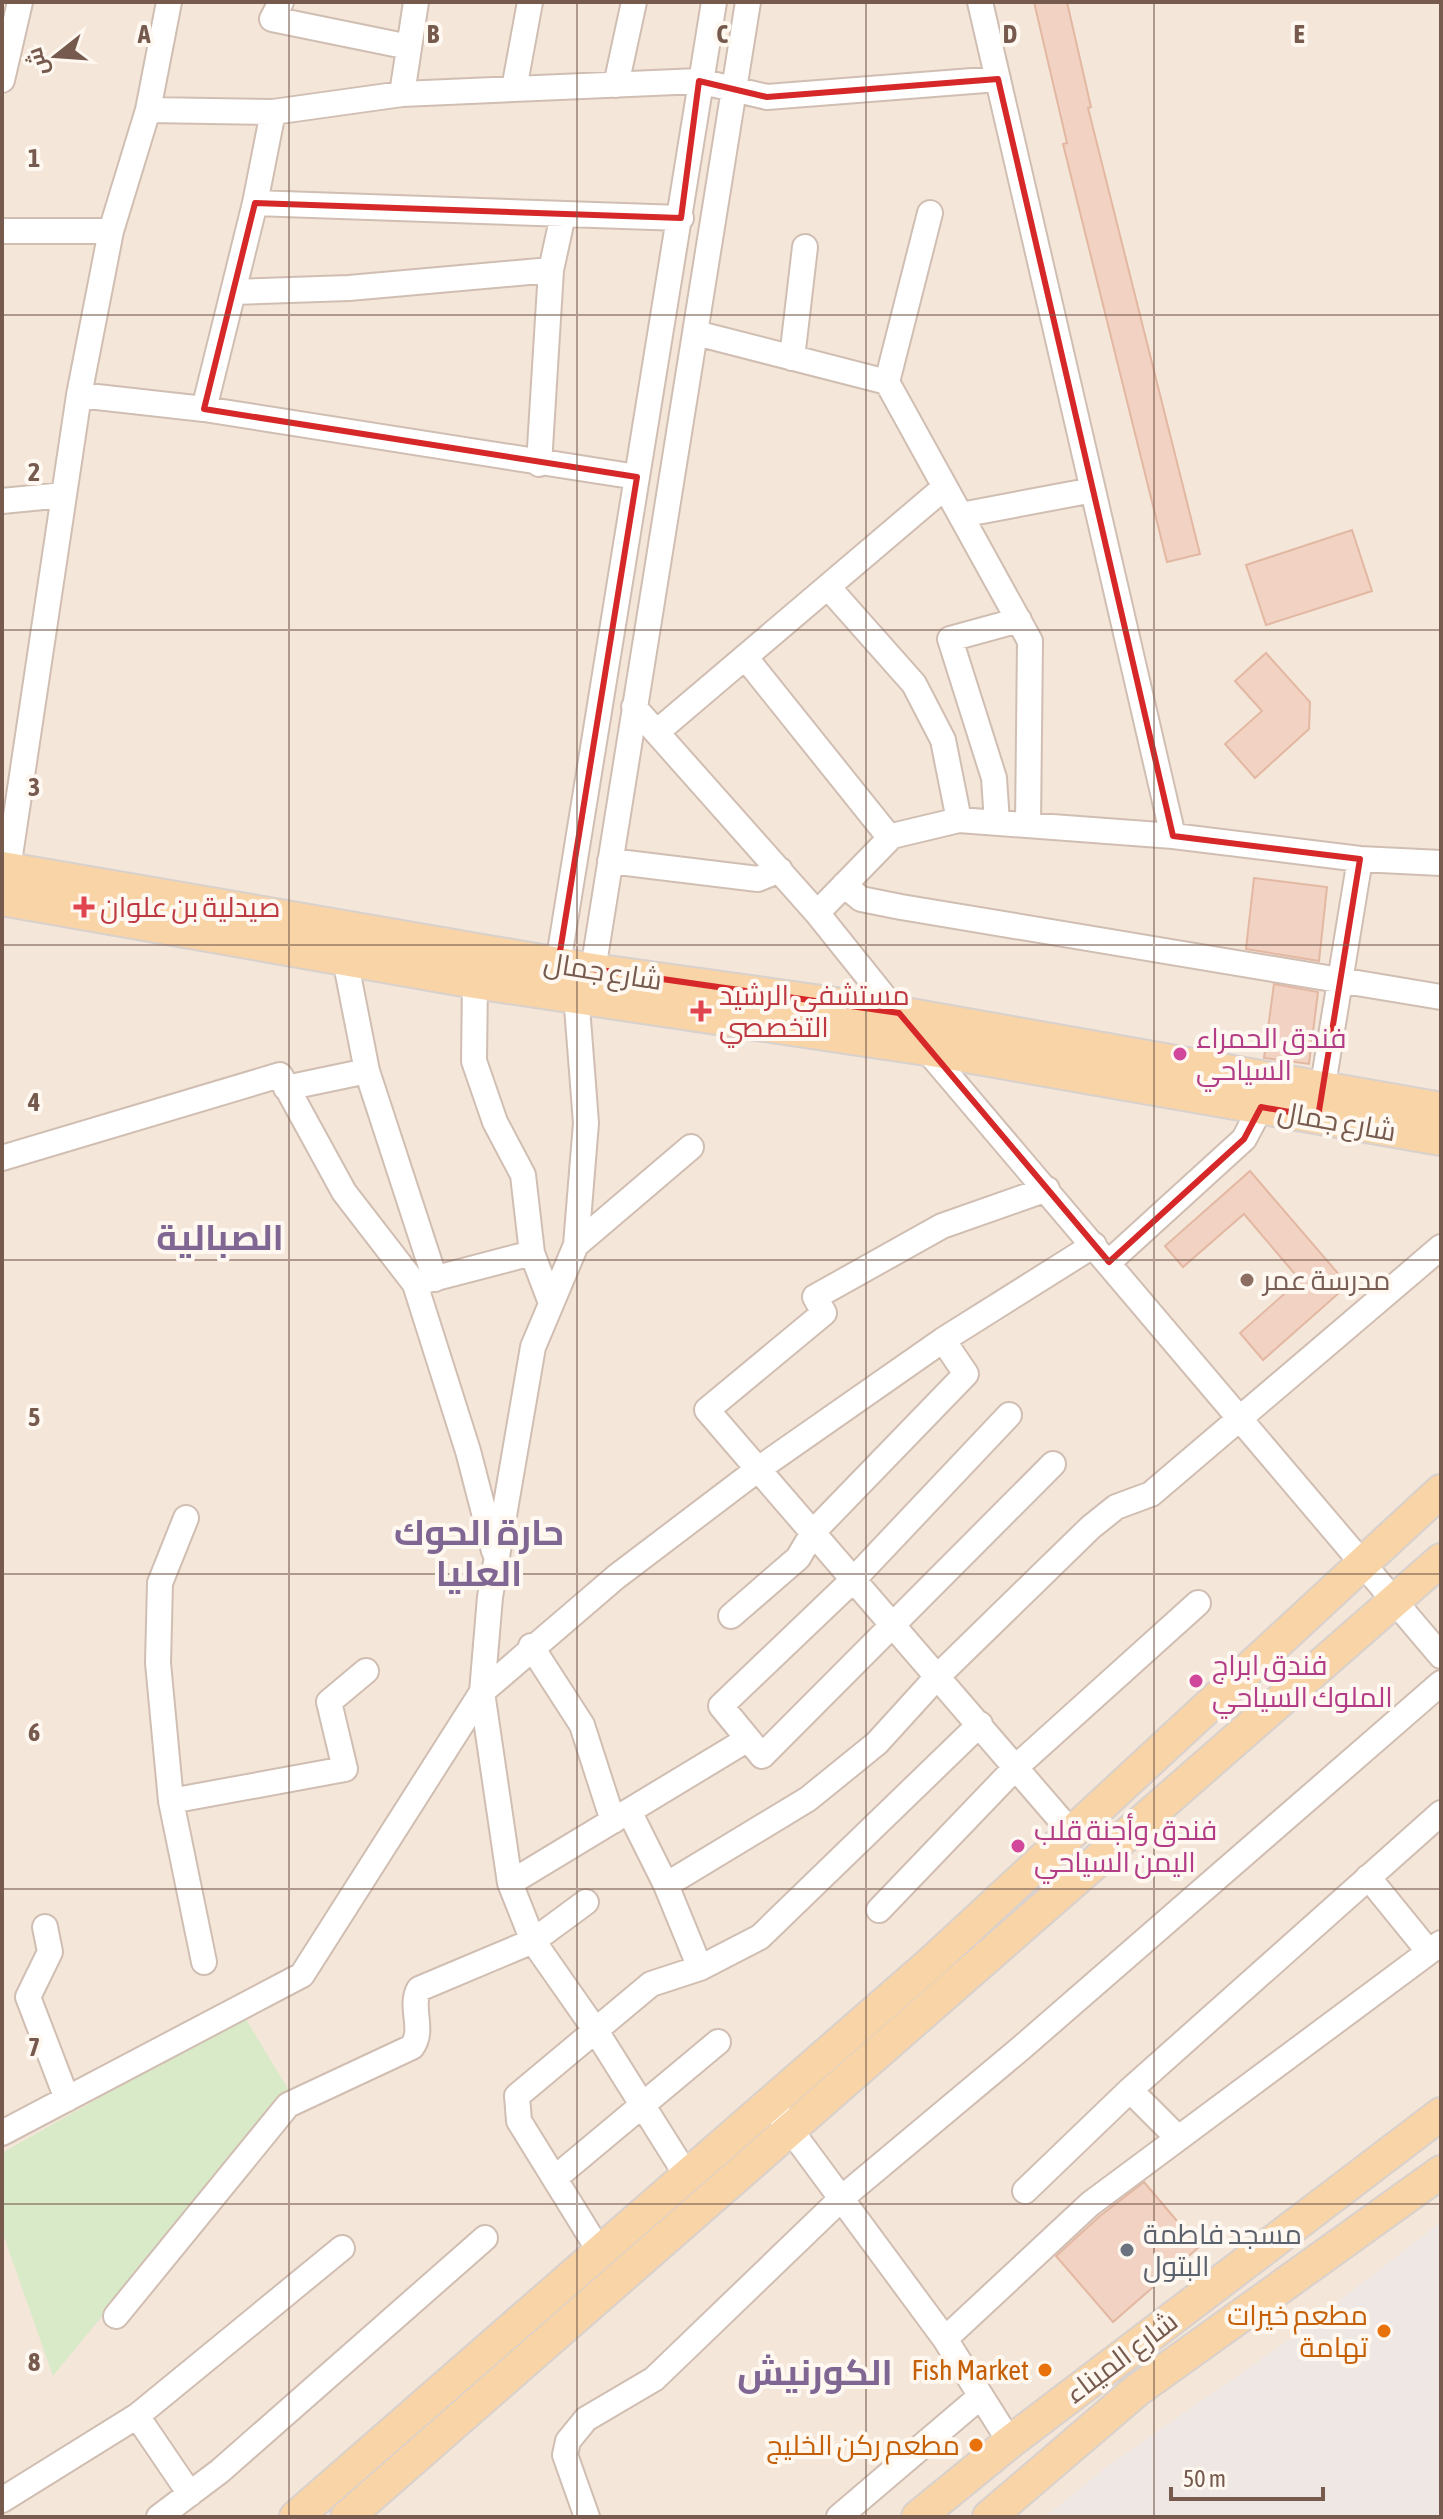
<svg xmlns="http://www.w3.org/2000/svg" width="1443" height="2519" viewBox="0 0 1443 2519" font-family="'Asap Condensed',Cairo,sans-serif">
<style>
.residential{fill:#f4e6d9}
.industrial{fill:#eee7e3}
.green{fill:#d8eac8}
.building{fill:#f1d2c3;stroke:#e3b8a3;stroke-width:2}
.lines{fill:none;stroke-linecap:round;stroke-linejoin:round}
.minor-casing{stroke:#d1beb2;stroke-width:28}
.major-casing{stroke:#d9d1cd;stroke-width:36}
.minor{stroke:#fff;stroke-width:24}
.major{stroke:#f8d4a6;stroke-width:32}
.marked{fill:none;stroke:#d62828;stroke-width:6;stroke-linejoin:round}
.grid{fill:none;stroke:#775a4e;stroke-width:2;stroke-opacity:0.55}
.health-dot{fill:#e0444e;stroke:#fef8f1;stroke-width:3}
.hotel-dot{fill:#d1479c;stroke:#fef8f1;stroke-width:3}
.education-dot{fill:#8d6e63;stroke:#fef8f1;stroke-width:3}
.worship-dot{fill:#6b7280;stroke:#fef8f1;stroke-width:3}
.food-dot{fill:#e8710a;stroke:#fef8f1;stroke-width:3}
.labels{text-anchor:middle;stroke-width:8;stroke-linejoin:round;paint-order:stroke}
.health-label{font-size:28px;fill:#be3a42;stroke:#fef8f1;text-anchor:start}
.street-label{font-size:28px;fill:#775a4e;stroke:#fef8f1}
.hotel-label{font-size:28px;fill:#b23c85;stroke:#fef8f1;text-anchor:start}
.education-label{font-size:28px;fill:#785e54;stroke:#fef8f1;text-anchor:start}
.worship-label{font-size:28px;fill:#5b616d;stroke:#fef8f1;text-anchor:start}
.food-label{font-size:28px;fill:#c56008;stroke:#fef8f1;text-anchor:end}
.district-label{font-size:36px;font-weight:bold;fill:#806692;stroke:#fef8f1}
.grid-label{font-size:26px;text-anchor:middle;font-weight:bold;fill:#775a4e;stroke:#fef8f1;stroke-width:8;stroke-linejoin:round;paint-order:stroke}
</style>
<rect width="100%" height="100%" fill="#fcf4ea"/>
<path class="residential" d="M2,2H1441V2222L1286,2342L1109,2465L1045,2517H2Z"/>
<path class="industrial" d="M1441,2222V2517H1045L1109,2465L1286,2342Z"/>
<path class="green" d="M244,2016L288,2089L53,2376L2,2231V2153Z"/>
<path class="building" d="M1034,2H1067L1091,107L1088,108L1200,554L1167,562L1063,144L1067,143Z
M1352,530L1372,591L1266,625L1246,565Z
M1266,653L1310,702L1309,729L1255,778L1225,744L1262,711L1235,681Z
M1254,878L1327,887L1319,961L1246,949Z
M1274,984L1318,992L1309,1064L1264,1058Z
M1250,1171L1348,1285L1263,1360L1240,1333L1300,1280L1244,1214L1183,1267L1165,1246Z
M1144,2182L1199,2247L1113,2322L1056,2256L1100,2216Z"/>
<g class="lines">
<g class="minor-casing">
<path id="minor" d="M281,2L272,19L409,47
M980,2L1173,836
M2,80L20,2
M616,85L634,2
M514,89L530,2
M402,94L416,2
M148,110L273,112L402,94L699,81L767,97L998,79
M255,203L681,218
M930,213L887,382L1030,641L1028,825
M2,231H111
M233,292L349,288L551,270
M696,333L887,382
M792,358L805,247
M79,395L204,409L637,477
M204,409L255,203L273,112
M539,464L551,270L563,215
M2,501L64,495
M961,515L1093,490
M828,587L914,684L943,740L959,820
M745,657L890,838
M634,707L817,913L926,1049L1441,1656
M658,731L945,487
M997,822L994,778L950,639L1019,620
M610,861L758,879L780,870
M8,869L79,395L111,231L148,110L169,2
M844,885L861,899L901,907L1441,997
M817,913L892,836L959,820L1173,836L1360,859L1441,863
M345,959L367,1071L435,1279
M558,964L714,2
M593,970L748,2
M475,982L474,1061L495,1122L523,1175L532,1253L551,1303
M286,1088L367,1071
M1320,1103L1360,859
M2,1158L280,1075L344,1192L415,1284L468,1451L494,1551
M1047,1189L942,1226L815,1297L824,1313L707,1410L1071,1832
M576,1245L586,1123L576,994
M1109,1262L1244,1139L1261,1107
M421,1282L532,1253
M1009,1415L854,1579L721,1706L762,1756L1053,1464
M186,1518L160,1583L158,1663L171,1801L204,1962
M731,1616L798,1558L814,1531L966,1374L943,1340
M531,1646L582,1725L613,1821
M171,1801L345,1769L329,1702L366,1671
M629,1811L666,1885L700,1968
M1368,1877L1429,1952
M510,1883L748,1739
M666,1885L808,1799L877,1743L937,1677L1091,1527L1116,1507L1151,1494L1441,1247
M879,1910L1016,1767L1198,1603
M45,1927L50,1952L28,1997L67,2099
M1130,2090L1178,2138
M781,2117L945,2339L1010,2442
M2,2133L302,1975L482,1692L616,1577L757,1470L943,1340L1094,1245
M687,2176L596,2031L533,1941L510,1883L482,1692L490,1597L533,1347L576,1245L691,1147
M555,2178L718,2042
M1025,2191L1130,2090L1441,1813
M600,2252L519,2121L517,2096L651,1984L700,1968L760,1937L980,1724
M116,2316L288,2105L412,2047C425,2029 409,2007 419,1989L533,1941L586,1902
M945,2339L1090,2204L1441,1943
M137,2416L190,2494
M2,2500L137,2416L342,2248
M159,2517L220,2471L485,2238
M587,2517L565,2455L568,2441L586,2419L654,2379L843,2197L1020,2049L1441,1683
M839,2517L981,2396"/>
</g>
<g class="major-casing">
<path id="major" d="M2,868L593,970L899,1013L1441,1109
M2,899L475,982L926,1049L1441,1139
M296,2517L932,1962L1441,1491
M347,2517L1441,1560
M918,2517L1010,2442L1441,2114
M989,2517L1136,2391L1441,2172"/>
</g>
<use href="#minor" class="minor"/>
<use href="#major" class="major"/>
</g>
<path class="marked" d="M998,79L1173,836L1360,859L1318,1117L1261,1107L1244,1139L1109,1262L899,1013L558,964L637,477L204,409L255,203L681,218L699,81L767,97Z"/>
<path class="grid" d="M289,2V2517M577,2V2517M866,2V2517M1154,2V2517M2,315H1441M2,630H1441M2,945H1441M2,1260H1441M2,1574H1441M2,1889H1441M2,2204H1441"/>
<g class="health-dot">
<path d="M80 895h8v8h8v8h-8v8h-8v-8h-8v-8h8z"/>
<path d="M697 999h8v8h8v8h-8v8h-8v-8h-8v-8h8z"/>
</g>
<g class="hotel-dot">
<circle cx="1180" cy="1054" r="8"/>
<circle cx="1196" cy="1681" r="8"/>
<circle cx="1018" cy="1846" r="8"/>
</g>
<circle class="education-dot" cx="1247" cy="1280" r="8"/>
<circle class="worship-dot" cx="1127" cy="2250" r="8"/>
<g class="food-dot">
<circle cx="1384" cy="2331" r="8"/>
<circle cx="1045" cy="2370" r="8"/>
<circle cx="976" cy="2445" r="8"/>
</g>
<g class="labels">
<g class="health-label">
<text x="100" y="917">صيدلية بن علوان</text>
<text x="719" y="1005">مستشفى الرشيد<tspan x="719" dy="32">التخصصي</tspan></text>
</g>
<g class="street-label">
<text transform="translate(603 971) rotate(9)" y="10">شارع جمال</text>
<text transform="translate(1337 1121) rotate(10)" y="10">شارع جمال</text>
<text transform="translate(1121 2357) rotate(-37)" y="10">شارع الميناء</text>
</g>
<g class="hotel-label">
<text x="1196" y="1048">فندق الحمراء<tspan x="1196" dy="32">السياحي</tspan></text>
<text x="1212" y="1675">فندق ابراج<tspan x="1212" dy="32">الملوك السياحي</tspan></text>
<text x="1034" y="1840">فندق وأجنة قلب<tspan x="1034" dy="32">اليمن السياحي</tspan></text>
</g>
<g class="education-label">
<text x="1263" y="1290">مدرسة عمر</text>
</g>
<g class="worship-label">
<text x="1143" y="2244">مسجد فاطمة<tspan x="1143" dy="32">البتول</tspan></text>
</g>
<g class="food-label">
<text x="1368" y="2325">مطعم خيرات<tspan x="1368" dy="32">تهامة</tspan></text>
<text x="1029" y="2380">Fish Market</text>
<text x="960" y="2455">مطعم ركن الخليج</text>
</g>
<g class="district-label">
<text x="220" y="1250">الصبالية</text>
<text x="479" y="1545">حارة الحوك<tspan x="479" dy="41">العليا</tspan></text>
<text x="815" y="2385">الكورنيش</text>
</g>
</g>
<g class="grid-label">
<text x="144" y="43">A</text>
<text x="433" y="43">B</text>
<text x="722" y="43">C</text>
<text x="1010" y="43">D</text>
<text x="1299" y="43">E</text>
<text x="34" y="167">1</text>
<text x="34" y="481">2</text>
<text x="34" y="796">3</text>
<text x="34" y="1111">4</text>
<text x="34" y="1426">5</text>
<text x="34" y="1741">6</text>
<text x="34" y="2056">7</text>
<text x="34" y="2371">8</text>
</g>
<rect width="1443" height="2519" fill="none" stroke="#775a4e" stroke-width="8"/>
<g transform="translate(56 56) rotate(253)" stroke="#fef8f1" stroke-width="6" paint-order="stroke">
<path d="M0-6L14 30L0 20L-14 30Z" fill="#775a4e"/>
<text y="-12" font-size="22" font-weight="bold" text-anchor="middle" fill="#775a4e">ش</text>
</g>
<path d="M1171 2487v12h152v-12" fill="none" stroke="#775a4e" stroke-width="4"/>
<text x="1183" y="2487" font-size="24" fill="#775a4e" stroke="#fef8f1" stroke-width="6" paint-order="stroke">50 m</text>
</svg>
